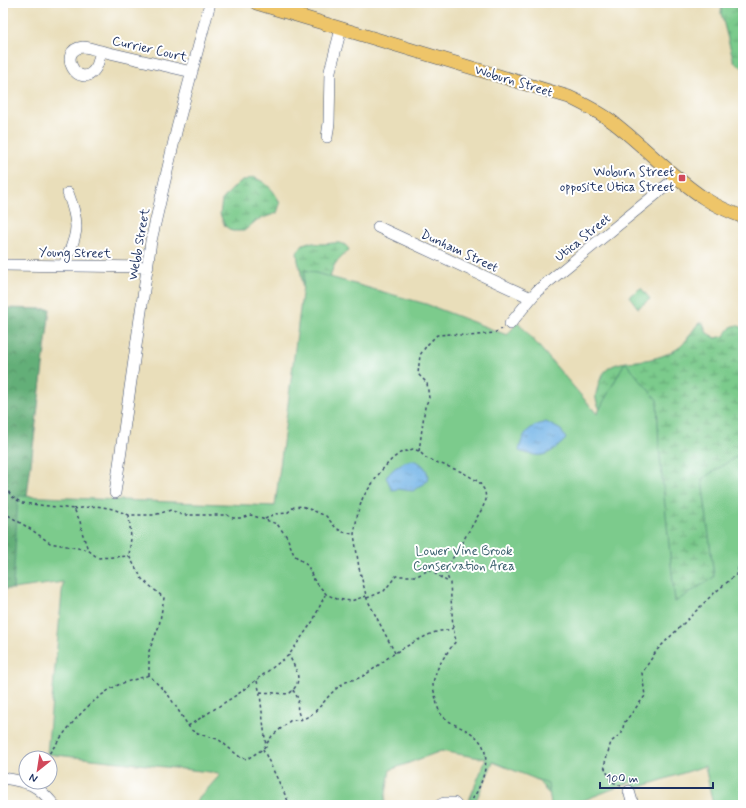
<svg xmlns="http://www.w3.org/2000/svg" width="746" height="808" viewBox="0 0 746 808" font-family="Mynerve,sans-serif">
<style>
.forest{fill:url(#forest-crowns);stroke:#406f6b}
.wetland{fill:url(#wetland-marsh);stroke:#4b7d75}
.park{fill:#7bcb8c;stroke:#4b7d75}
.water{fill:url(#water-ripples);stroke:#4672a2}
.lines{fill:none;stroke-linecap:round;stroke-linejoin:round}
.minor-casing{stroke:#3a496c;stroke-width:12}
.major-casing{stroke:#3a496c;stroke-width:14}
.path{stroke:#3a496c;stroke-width:1.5;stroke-dasharray:3 3;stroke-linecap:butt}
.minor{stroke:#fff;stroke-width:11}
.major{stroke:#eec569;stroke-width:13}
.poi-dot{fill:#d1495b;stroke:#fff;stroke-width:1.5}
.labels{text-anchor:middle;stroke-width:4;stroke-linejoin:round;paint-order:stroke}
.street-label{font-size:13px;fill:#1b2f5e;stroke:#fff}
.poi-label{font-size:13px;fill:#1b2f5e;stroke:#fff;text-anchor:end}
.park-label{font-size:13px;fill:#385e6c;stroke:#fff}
</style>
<defs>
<pattern id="forest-crowns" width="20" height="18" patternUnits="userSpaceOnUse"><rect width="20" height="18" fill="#64af78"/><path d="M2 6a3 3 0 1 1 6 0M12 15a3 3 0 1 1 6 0" fill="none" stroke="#528f66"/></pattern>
<pattern id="wetland-marsh" width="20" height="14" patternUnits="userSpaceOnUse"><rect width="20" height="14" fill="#7bcb8c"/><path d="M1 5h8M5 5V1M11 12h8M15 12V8" fill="none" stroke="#64a576"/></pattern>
<pattern id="water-ripples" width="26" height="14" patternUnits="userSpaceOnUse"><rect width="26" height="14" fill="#72b4e7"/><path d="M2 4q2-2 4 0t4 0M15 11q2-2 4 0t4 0" fill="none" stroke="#5d93be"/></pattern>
</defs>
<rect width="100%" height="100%" fill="#fff"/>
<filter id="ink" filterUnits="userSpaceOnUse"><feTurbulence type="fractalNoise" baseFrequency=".025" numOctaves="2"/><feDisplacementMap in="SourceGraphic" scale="8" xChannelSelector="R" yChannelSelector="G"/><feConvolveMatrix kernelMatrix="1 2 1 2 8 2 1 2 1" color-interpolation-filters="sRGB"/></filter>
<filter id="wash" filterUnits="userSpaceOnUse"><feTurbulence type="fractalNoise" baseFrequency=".012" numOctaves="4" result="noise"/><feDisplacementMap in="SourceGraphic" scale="16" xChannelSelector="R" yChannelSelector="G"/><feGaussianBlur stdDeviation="0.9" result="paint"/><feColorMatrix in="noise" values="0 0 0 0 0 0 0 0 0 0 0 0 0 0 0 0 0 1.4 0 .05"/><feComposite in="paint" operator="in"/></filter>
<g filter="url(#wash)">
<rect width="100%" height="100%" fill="#e9deba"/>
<path class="forest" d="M3,308L50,309L27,496L13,589H3Z"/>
<path class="wetland" d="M722,3H743V68L734,62L721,13Z
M253,177C266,182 275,190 280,204L277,213L257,220L244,231H232L225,226L220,214L222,200L238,183Z
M309,242C313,243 318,244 322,244C332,244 344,239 349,250C338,258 330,268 330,282L303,292L301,273L298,261L297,252L303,244Z
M699,323H703L707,333L716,338L724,336L731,327L737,325L743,328V680L557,797C546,794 547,791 540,783C536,778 527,774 522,770L593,417L600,410C594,396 595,397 599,383C606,360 625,363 645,360C655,359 669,354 677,349C687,343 691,331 699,323Z"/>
<path class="park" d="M305,270L426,304L507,335L518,322L597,414L625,362L657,400L659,448L675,602L714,577L702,479L743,452V805H713L705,766L634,789L631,782L571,805H551L548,784L493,762L474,805H467L486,759L441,751L390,770L384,805H193L219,776V773L47,754L63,582L13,589L18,496L275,506Z
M641,288L650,299L638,308L629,296Z"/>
<path class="water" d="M546,422L561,430L566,439C548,456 543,459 519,451C523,432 528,427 546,422Z
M412,460C415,461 419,462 421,464C427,468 431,479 424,484C421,486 417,487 413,491L398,489L392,490L386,477C394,468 401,462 412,460Z"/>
</g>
<g filter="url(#ink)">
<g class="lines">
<g class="minor-casing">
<path id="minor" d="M101,51C99,57 99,64 95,69C79,92 55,50 83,47C88,47 95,50 101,51L192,72
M327,137L329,123L330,71L341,29
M378,227L531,298
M3,265L148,267
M64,266C68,254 76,240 76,227C76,215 72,204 68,193
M510,324L537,291L677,177
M115,493L151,241L177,128L210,3
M3,778C29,782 37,784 54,805
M629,791L633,805
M440,805L444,803H454L456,805"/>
</g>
<g class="major-casing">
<path id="major" d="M256,3L569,97C585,105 600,112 614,123C645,147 672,177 704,198C716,206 730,212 743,217"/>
</g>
<path class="path" d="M419,451L425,407L429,398L427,383L418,374L420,355L427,345L437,335L451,334L470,336L494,333L502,329
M3,481L11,496L22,503L74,509L80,521L82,532L88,550
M74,509L97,506L113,509L129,515H154L171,510L182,515H227L233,518H240L251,515L277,524L287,537L294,555L308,566L314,580L326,594L337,599L351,601L366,596
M3,512L32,530L50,543L88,550L98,558L129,556
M129,515L131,538L129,556L142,579L164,598L159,626L149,651V675L169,696L191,730L198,734L218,739L241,758L247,759L263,749L272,736L291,720C315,723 324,696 341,685C347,680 356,680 363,676C375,669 384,660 395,653C403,648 428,634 436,632C442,630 447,631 453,628
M265,519L274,514L287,513L294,507L302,506L326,516L336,528L343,532L353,534
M367,598L384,591L396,576H417L429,570L448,582
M395,653L367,599L359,568L354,534L358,512L363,497L381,471L392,459L400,453L413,449L419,451L426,458L462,472L479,482L485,491L486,500L482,509L445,571L450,583L453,628L456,641C446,654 435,668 433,684C433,689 435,695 436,699C437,706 439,714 445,718C455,727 470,729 479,740C494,757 481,790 468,805
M257,681L260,694L266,747
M293,690L299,700C296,707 298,714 302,720
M260,692L289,694C305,680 296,671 289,655
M188,726L238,694L289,655L313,621L325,595
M263,749L290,805
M46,758C66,730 86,702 116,686C126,681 139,679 149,675
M621,786L611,781L604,766L611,742L622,733L624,723L645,696L642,673L657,650L712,595L737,574L741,554L743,551"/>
<use href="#minor" class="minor"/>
<use href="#major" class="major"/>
</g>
</g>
<rect class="poi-dot" x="678" y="174" width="8" height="8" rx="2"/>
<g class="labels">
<g class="street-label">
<text transform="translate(150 48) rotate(13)" y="5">Currier Court</text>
<text transform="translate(514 80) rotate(17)" y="5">Woburn Street</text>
<text transform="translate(582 237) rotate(-39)" y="5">Utica Street</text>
<text transform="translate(138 244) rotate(-80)" y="5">Webb Street</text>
<text transform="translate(460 250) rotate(25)" y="5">Dunham Street</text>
<text transform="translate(75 252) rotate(1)" y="5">Young Street</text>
</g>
<g class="poi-label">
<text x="674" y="176">Woburn Street<tspan x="674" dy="15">opposite Utica Street</tspan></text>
</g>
<g class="park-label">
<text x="464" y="555">Lower Vine Brook<tspan x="464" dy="15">Conservation Area</tspan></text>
</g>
</g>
<rect width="746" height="808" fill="none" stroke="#fff" stroke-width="16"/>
<g transform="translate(38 770) rotate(210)"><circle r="19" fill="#ffffff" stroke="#a4acbf"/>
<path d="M0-3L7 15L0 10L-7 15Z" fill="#d1495b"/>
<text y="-6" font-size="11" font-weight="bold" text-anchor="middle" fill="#1b2f5e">N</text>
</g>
<path d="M600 782v6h113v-6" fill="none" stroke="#1b2f5e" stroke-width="2"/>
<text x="606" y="782" font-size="12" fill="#1b2f5e" stroke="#ffffff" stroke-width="3" paint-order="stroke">100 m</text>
</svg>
